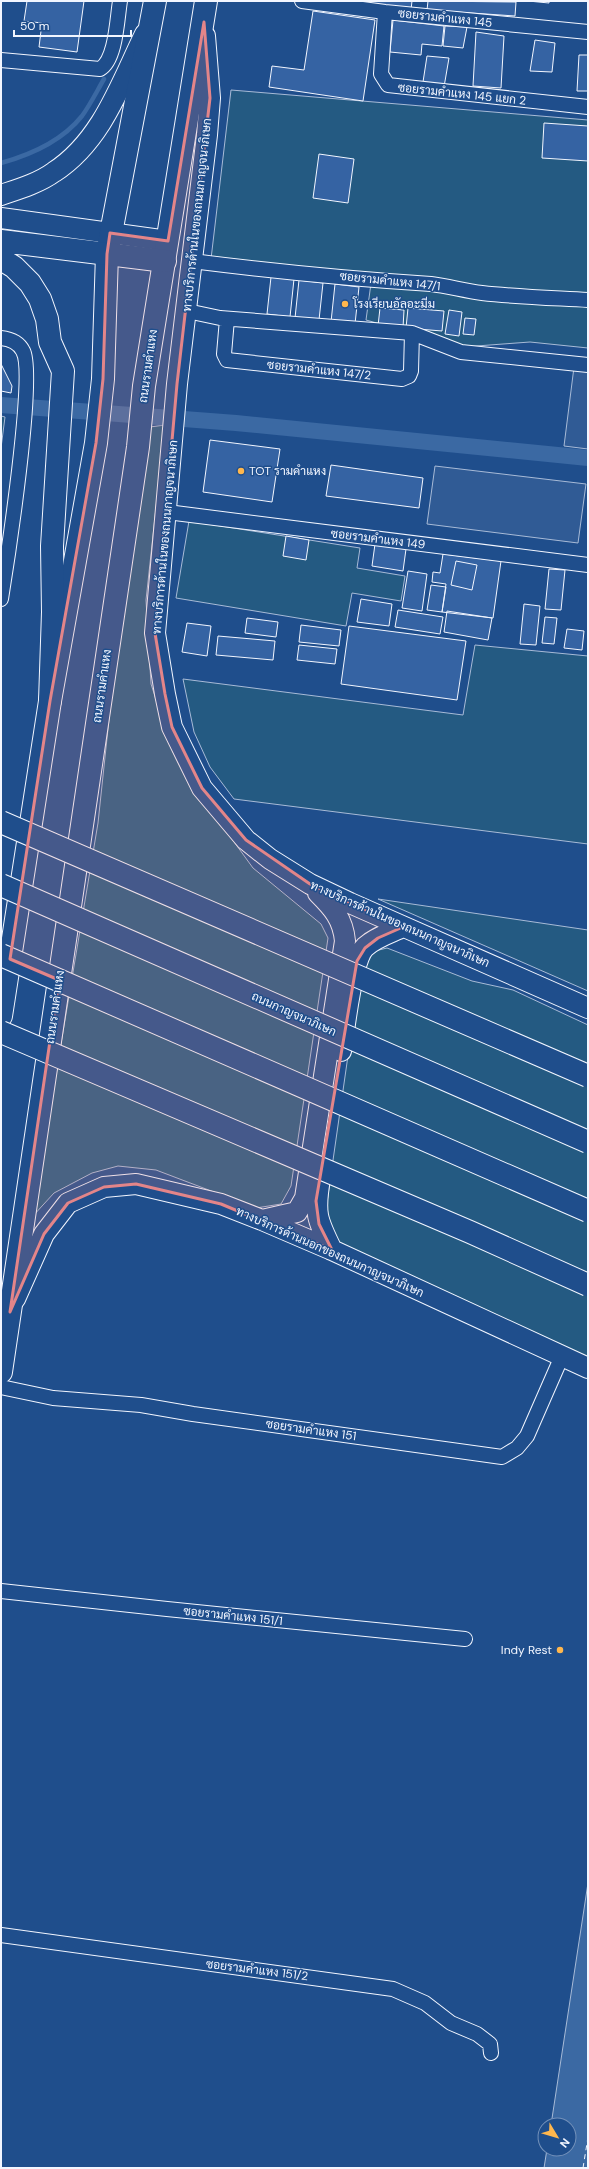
<svg xmlns="http://www.w3.org/2000/svg" width="589" height="2169" viewBox="0 0 589 2169" font-family="'DM Sans',Sarabun,sans-serif">
<style>
.green{fill:#245a82;stroke:#a8bbd7}
.parking{fill:#305b95;stroke:#a8bbd7}
.water{fill:#3b69a3;stroke:#a8bbd7}
.lines{fill:none;stroke-linecap:round;stroke-linejoin:round}
.stream{stroke:#3b69a3;stroke-width:4.5}
.canal{stroke:#3b69a3;stroke-width:16}
.ferry{stroke:#f2f6ff;stroke-width:1;stroke-dasharray:5 4;stroke-linecap:butt}
.building{fill:#3563a3;stroke:#f2f6ff}
.minor-casing{stroke:#f2f6ff;stroke-width:16}
.secondary-casing{stroke:#f2f6ff;stroke-width:22}
.primary-casing{stroke:#f2f6ff;stroke-width:24}
.motorway-casing{stroke:#f2f6ff;stroke-width:24}
.minor{stroke:#1f4e8c;stroke-width:14}
.secondary{stroke:#1f4e8c;stroke-width:20}
.primary{stroke:#1f4e8c;stroke-width:22}
.motorway{stroke:#1f4e8c;stroke-width:22}
.motorway-bridge-casing{stroke:#f2f6ff;stroke-width:24;stroke-linecap:butt}
.motorway-bridge{stroke:#1f4e8c;stroke-width:22}
.marked{fill:#e38589;fill-opacity:0.2;stroke:#e38589;stroke-width:3;stroke-linejoin:round}
.poi-dot{fill:#ffb74d;stroke:#1f4e8c;stroke-width:1.5}
.labels{text-anchor:middle;stroke-width:3;stroke-linejoin:round;paint-order:stroke}
.street-label{font-size:12px;fill:#f2f6ff;stroke:#1f4e8c}
.poi-label{font-size:12px;fill:#f2f6ff;stroke:#1f4e8c;text-anchor:start}
</style>
<rect width="100%" height="100%" fill="#1f4e8c"/>
<path class="green" d="M231,90L588,120V348L530,342L463,347L366,320L372,276L211,259Z
M1,416L5,417L1,448Z
M165,425L146,600L151,684L173,752L197,791L253,868L321,924L328,938L291,1186L281,1204L256,1208L156,1170L118,1166L92,1173L54,1193L32,1217L98,823L120,616L150,427Z
M189,521L360,548L357,568L405,576L401,601L352,593L346,626L176,598Z
M475,645L588,656V844L234,799L210,767L194,732L183,679L463,715Z
M378,899L588,930V991Z
M387,948L472,981L513,990L588,1025V1360L336,1243L325,1216L361,965L371,952Z"/>
<path class="parking" d="M574,367L588,369V449L564,446Z
M435,466L586,484L578,543L427,524Z"/>
<path class="water" d="M588,1883V2168H544L547,2149H569V2125H551Z"/>
<g class="lines">
<path class="stream" d="M1,163C30,155 62,141 82,116C90,105 97,91 104,79"/>
<path class="canal" d="M1,405L236,423L588,458"/>
<path class="ferry" d="M583,2168L588,2137"/>
</g>
<path class="building" d="M27,1H84L77,52L39,47L42,23L24,21Z
M364,1H412L411,10L363,5Z
M428,1L516,2L515,16L427,10Z
M528,1H549V3Z
M313,11L375,20L363,101L269,87L272,66L304,70Z
M393,20L444,26L442,46L422,44L421,55L390,52Z
M445,26L467,27L463,48L443,46Z
M476,32L504,36L501,88L473,86Z
M535,40L555,43L552,72L530,71Z
M579,55H588V91H577Z
M427,56L449,58L444,87L423,82Z
M544,123L588,126V161L542,158Z
M319,154L354,159L348,203L313,198Z
M271,277L294,279L290,317L267,314Z
M299,280L323,283L319,320L295,318Z
M335,284L359,287L355,324L331,322Z
M380,308L404,310L403,328L378,326Z
M408,308L444,311L442,331L406,328Z
M449,310L462,312L459,336L445,334Z
M465,318L476,319L474,335L463,334Z
M1,364L12,386L11,393L1,391Z
M210,440L280,449L272,502L203,492Z
M331,465L423,478L419,508L326,496Z
M286,536L309,540L306,560L283,556Z
M375,544L406,549L403,571L372,566Z
M443,554L501,561L493,618L442,612L446,584L432,582L433,572L440,573Z
M456,561L477,565L472,590L451,585Z
M549,569L565,570L561,610L545,609Z
M408,571L427,574L422,611L402,608Z
M431,585L446,587L442,612L427,610Z
M361,599L392,604L389,626L357,622Z
M524,604L540,606L536,645L520,644Z
M398,610L443,617L440,634L395,627Z
M447,611L492,618L488,640L444,632Z
M545,617L557,618L554,644L542,643Z
M247,618L278,622L276,637L245,633Z
M187,623L211,626L207,656L182,652Z
M301,625L341,630L339,646L299,642Z
M349,626L466,641L457,700L341,684Z
M567,629L584,631L582,650L564,648Z
M218,636L275,641L273,660L216,655Z
M299,645L337,649L335,664L297,660Z"/>
<g class="lines">
<g class="minor-casing">
<path id="minor" d="M302,1L385,12L588,32
M385,12L381,74L388,85L588,107
M1,60L100,69C116,60 117,19 120,1
M192,261C271,271 351,279 431,284C448,286 465,291 482,293C517,297 553,298 588,300
M187,311L220,318L412,333L461,352L588,365
M227,319L224,354L227,360L402,379L409,376L411,371L412,333
M1,338C10,339 19,343 23,351C36,374 7,562 1,599
M167,512L588,565
M1,1387L53,1398L141,1405L193,1414L502,1457L517,1448L527,1436L562,1356
M1,1591L167,1609L465,1639
M1,1935L393,1989L425,2003L451,2023L477,2034L490,2044L491,2053"/>
</g>
<g class="secondary-casing">
<path id="secondary" d="M205,36L210,98L207,135L177,384L155,633L165,694L172,727L202,788L246,840L270,859L310,884L350,903L588,1008
M1,195C19,189 39,183 54,172C102,141 121,83 145,34
M1,218L168,241
M341,1051C345,1029 351,961 365,947C376,937 390,933 403,927
M320,1179C314,1213 317,1220 332,1250
M262,1220L297,1212L305,1198L345,941C343,919 333,908 318,893
M15,1299L44,1234L68,1203L104,1187L136,1184L221,1204L262,1220L332,1250L588,1368"/>
</g>
<g class="primary-casing">
<path id="primary" d="M1,1016L50,701L96,443L103,379L107,254L155,1
M1,1372L138,447L144,386L206,1"/>
</g>
<g class="motorway-casing">
<path id="motorway" d="M1,241L165,261
M1,259L14,267L30,283L40,299L47,319L50,342L63,371L52,546L53,612L50,701"/>
</g>
<use href="#minor" class="minor"/>
<use href="#secondary" class="secondary"/>
<use href="#primary" class="primary"/>
<use href="#motorway" class="motorway"/>
<g class="motorway-bridge-casing">
<path id="motorway-bridge" d="M1,822L588,1076
M1,885L588,1142
M1,955L588,1211
M1,1032L470,1232L588,1285"/>
</g>
<use href="#motorway-bridge" class="motorway-bridge"/>
</g>
<path class="marked" d="M204,22L210,98L177,384L155,633L165,694L172,727L202,788L246,840L310,884L403,927L378,938L365,948L357,961L316,1201L319,1224L332,1250L221,1204L136,1184L104,1187L68,1203L44,1234L10,1312L59,980L10,959L50,701L96,443L103,379L107,254L110,233L168,241Z"/>
<g class="poi-dot">
<circle cx="345" cy="304" r="4"/>
<circle cx="241" cy="471" r="4"/>
<circle cx="560" cy="1650" r="4"/>
</g>
<g class="labels">
<g class="street-label">
<text transform="translate(445 18) rotate(6)" y="4">ซอยรามคำแหง 145</text>
<text transform="translate(462 94) rotate(6)" y="4">ซอยรามคำแหง 145 แยก 2</text>
<text transform="translate(197 215) rotate(-84)" y="4">ทางบริการด้านในของถนนกาญจนาภิเษก</text>
<text transform="translate(390 281) rotate(6)" y="4">ซอยรามคำแหง 147/1</text>
<text transform="translate(148 366) rotate(-82)" y="4">ถนนรามคำแหง</text>
<text transform="translate(319 370) rotate(6)" y="4">ซอยรามคำแหง 147/2</text>
<text transform="translate(165 537) rotate(-85)" y="4">ทางบริการด้านในของถนนกาญจนาภิเษก</text>
<text transform="translate(378 539) rotate(7)" y="4">ซอยรามคำแหง 149</text>
<text transform="translate(102 686) rotate(-82)" y="4">ถนนรามคำแหง</text>
<text transform="translate(400 924) rotate(24)" y="4">ทางบริการด้านในของถนนกาญจนาภิเษก</text>
<text transform="translate(55 1007) rotate(-82)" y="4">ถนนรามคำแหง</text>
<text transform="translate(294 1014) rotate(24)" y="4">ถนนกาญจนาภิเษก</text>
<text transform="translate(330 1252) rotate(24)" y="4">ทางบริการด้านนอกของถนนกาญจนาภิเษก</text>
<text transform="translate(311 1430) rotate(8)" y="4">ซอยรามคำแหง 151</text>
<text transform="translate(233 1616) rotate(6)" y="4">ซอยรามคำแหง 151/1</text>
<text transform="translate(257 1970) rotate(7)" y="4">ซอยรามคำแหง 151/2</text>
</g>
<g class="poi-label">
<text x="353" y="308">โรงเรียนอัลอะมีม</text>
<text x="249" y="475">TOT รามคำแหง</text>
<text x="552" y="1654" text-anchor="end">Indy Rest</text>
</g>
</g>
<rect width="589" height="2169" fill="none" stroke="#f2f6ff" stroke-width="4"/>
<g transform="translate(557 2137) rotate(128)"><circle r="19" fill="#1f4e8c" stroke="#7391ba"/>
<path d="M0-3L7 15L0 10L-7 15Z" fill="#ffb74d"/>
<text y="-6" font-size="11" font-weight="bold" text-anchor="middle" fill="#f2f6ff">N</text>
</g>
<path d="M14 30v6h117v-6" fill="none" stroke="#f2f6ff" stroke-width="2"/>
<text x="20" y="30" font-size="12" fill="#f2f6ff" stroke="#1f4e8c" stroke-width="3" paint-order="stroke">50 m</text>
</svg>
